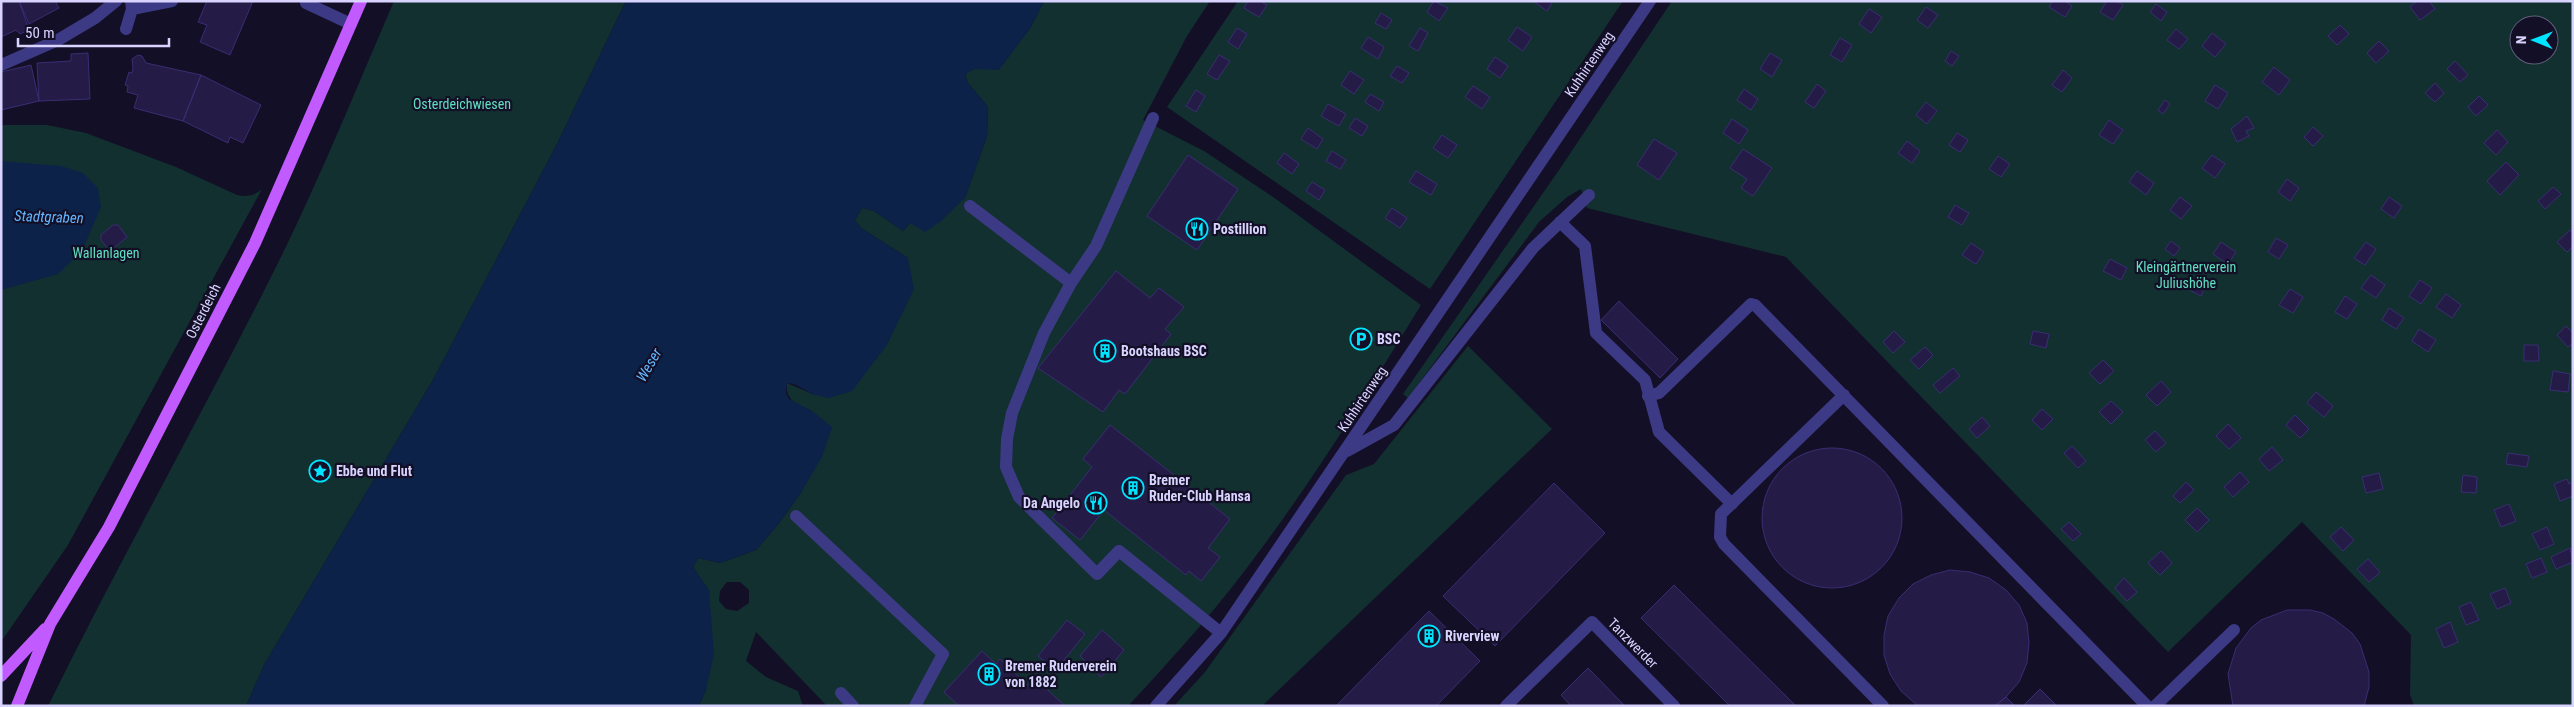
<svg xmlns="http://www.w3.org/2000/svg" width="2574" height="707" viewBox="0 0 2574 707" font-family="'Roboto Condensed',sans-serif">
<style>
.green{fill:#12302f;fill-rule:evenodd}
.water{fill:#0c2248}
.building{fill:#241b47;stroke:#3b2d73}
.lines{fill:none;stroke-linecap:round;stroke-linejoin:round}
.minor{stroke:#3d3a85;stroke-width:12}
.major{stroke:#c25bff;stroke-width:12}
.labels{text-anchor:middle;stroke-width:4.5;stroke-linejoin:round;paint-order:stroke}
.street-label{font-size:14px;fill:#d9d4ff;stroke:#130f26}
.park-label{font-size:14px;fill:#5fe0c0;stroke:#130f26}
.poi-label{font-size:14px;font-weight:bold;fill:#d9d4ff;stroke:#130f26;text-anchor:start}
.water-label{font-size:15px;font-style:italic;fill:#62b6ff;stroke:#130f26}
</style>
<rect width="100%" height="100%" fill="#130f26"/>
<path class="green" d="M394,1H626L557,144L434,378L264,665L246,706H48C119,562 198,422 270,279C316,188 354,94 394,1Z
M1044,1H1210L1187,36L1143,120L1204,151L1276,199L1421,305C1370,388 1319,471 1261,549C1221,604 1175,656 1128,706H827L756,632L746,661L766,677L798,691L803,706H699L706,690L709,591L693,567L698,558L720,563L756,550L780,522L802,491L812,411C797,404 785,401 787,383L815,395L908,258L861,228L855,220L862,208L874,211L903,231L910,223L965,198L987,136L988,107L968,83L965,74L974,69H999L1031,27ZM727,582H740L749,590V603L737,611L726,609L719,601L720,591Z
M1238,1H1623L1430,289L1167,107Z
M1672,1H2573V706H2414L2410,694L2411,635L2302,522L2168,652L1786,257L1587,208L1581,189L1567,197L1539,222L1408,398L1403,394L1559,170ZM2519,25H2549V55H2519Z
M1,125H47L86,133L176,167L237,195C247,197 254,196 262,189L68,545L1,642Z
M1468,346L1552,429L1262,706H1174L1205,672L1346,475L1374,464Z"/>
<path class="water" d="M626,1H1044L1031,27L999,70L974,69L965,75L968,83L988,107L987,136L965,198L940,222L925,232L910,223L903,231L874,211L862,208L855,220L861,228L908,258L914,289L887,345L852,391L829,398L815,395L794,384L787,383L786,393L789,399L812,411L832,427L822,457L802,491L780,522L756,550L720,563L698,558L693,567L709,590L714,654L706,690L699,706H246L264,665L434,378L557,144Z
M1,161L61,166L83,173L98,188L101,207L82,251L58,274L1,290Z"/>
<path class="building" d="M1,1H19L29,30L20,34L16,30L1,37Z
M19,1H55L59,8L29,24Z
M207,1H253L230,55L200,42L207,25L198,22Z
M1248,1H1265L1263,3L1267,5L1259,17L1244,8Z
M1434,1L1448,8L1439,21L1427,12Z
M1533,1H1553L1547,11Z
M2053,1H2065L2072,6L2065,17L2049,7Z
M2107,1H2117L2123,5L2113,20L2100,12Z
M2417,1H2429L2435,9L2420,20L2410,7Z
M2156,4L2167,12L2161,21L2150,12Z
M1926,7L1938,15L1928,28L1917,20Z
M1869,9L1882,17L1871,33L1859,24Z
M1381,13L1392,20L1386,29L1375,23Z
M2340,25L2349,34L2337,45L2328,36Z
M1517,27L1532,37L1523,51L1508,40Z
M1237,28L1247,34L1238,49L1228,42Z
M1420,28L1428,33L1418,51L1409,46Z
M2176,29L2188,39L2179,49L2167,40Z
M2212,33L2226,44L2215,57L2202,46Z
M1368,37L1384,47L1378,59L1361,48Z
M1840,38L1852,45L1842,62L1830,55Z
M2379,41L2389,51L2376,63L2367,53Z
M1951,51L1959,56L1952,66L1945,61Z
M88,53L90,99L39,101L37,63L71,61V54Z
M1770,53L1782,60L1772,77L1760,69Z
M138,55L142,56L146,63L201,75L183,121L134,108L138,95L127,92L128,86L125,85L129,72L132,73L133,68L132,59Z
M1219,55L1230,61L1217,80L1207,74Z
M1495,57L1508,66L1500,78L1487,69Z
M2455,61L2468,75L2460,82L2447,69Z
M31,65L39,101L1,110V72Z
M1397,66L1409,73L1402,83L1390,76Z
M2274,67L2290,80L2279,95L2262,82Z
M2063,70L2072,78L2062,92L2052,85Z
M1350,71L1364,80L1354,94L1341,85Z
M201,75L261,105L243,143L230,137L228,143L183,121Z
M2435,83L2444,93L2435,102L2425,93Z
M1817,84L1826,91L1814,108L1805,102Z
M2215,85L2228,93L2218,109L2205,101Z
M1473,86L1490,97L1482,109L1465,97Z
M1744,89L1758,99L1751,110L1737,100Z
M1196,90L1205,96L1196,112L1186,106Z
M1370,94L1384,102L1379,111L1365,102Z
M2479,96L2488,105L2476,116L2468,107Z
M2165,100L2170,104L2163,114L2158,110Z
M1926,102L1937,111L1927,124L1916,115Z
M1328,104L1346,114L1339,126L1321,116Z
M2247,116L2254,128L2246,131L2249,136L2237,142L2231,129Z
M1355,118L1368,126L1362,136L1349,128Z
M1732,119L1748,130L1739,144L1723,133Z
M2109,120L2123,130L2113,144L2099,135Z
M2313,127L2323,136L2313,146L2304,137Z
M1308,128L1323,139L1317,149L1301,139Z
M2497,130L2508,142L2496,155L2484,143Z
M1957,133L1968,140L1960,152L1949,145Z
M1442,135L1457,145L1448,158L1433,148Z
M1654,139L1677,153L1659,180L1637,165Z
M1907,141L1920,151L1912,163L1898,153Z
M1743,149L1772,168L1753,196L1741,188L1747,179L1730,168Z
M1332,151L1346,160L1340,169L1326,161Z
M1284,153L1299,164L1292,174L1277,163Z
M1188,155L1238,189L1197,250L1147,216Z
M2212,155L2225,164L2215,178L2202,168Z
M1998,156L2010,164L2001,177L1989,169Z
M2506,162L2519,175L2500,195L2487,181Z
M1416,171L1437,184L1431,195L1409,182Z
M2137,171L2154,183L2146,195L2129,182Z
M2287,179L2299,188L2290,201L2278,192Z
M1312,182L1325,190L1319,200L1306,191Z
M2553,187L2561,194L2545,209L2538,201Z
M2180,197L2192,206L2181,219L2170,210Z
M2389,197L2402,206L2394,218L2381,209Z
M1955,205L1969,213L1962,225L1948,217Z
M1392,208L1407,218L1400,228L1385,218Z
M113,225H118L127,237L110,251L101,240V235Z
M2570,230L2573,233V246L2567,252L2557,242Z
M2276,238L2288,245L2279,259L2268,252Z
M2171,241L2180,248L2174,256L2165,249Z
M2221,242L2236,252L2228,264L2213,254Z
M2366,242L2376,249L2365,265L2354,258Z
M1971,243L1984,252L1976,264L1962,255Z
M2110,259L2127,268L2121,280L2103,271Z
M1116,271L1150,298L1159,288L1184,307L1165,329L1171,334L1125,394L1119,390L1103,412L1038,368Z
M2371,275L2385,285L2376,298L2361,288Z
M2191,279L2205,287L2201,296L2186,288Z
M2420,280L2432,288L2421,304L2409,296Z
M2290,289L2303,297L2293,313L2279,305Z
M2446,294L2461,305L2452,318L2436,307Z
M2345,296L2357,304L2347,319L2335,312Z
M1619,301L1678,359L1660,378L1601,320Z
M2389,308L2404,318L2396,329L2382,320Z
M2566,326L2573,333V343L2568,347L2557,335Z
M2419,329L2436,340L2428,352L2412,341Z
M1894,331L1905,342L1893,353L1883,342Z
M2033,331L2049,334L2046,348L2030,344Z
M2524,345H2538L2539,361H2524Z
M1925,347L1933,355L1919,369L1910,360Z
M2103,360L2114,371L2100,384L2089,373Z
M1953,368L1960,376L1940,393L1933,385Z
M2553,371L2570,374L2568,392L2550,390Z
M2161,381L2171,392L2157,406L2146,395Z
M2316,392L2333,406L2324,417L2307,403Z
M2111,401L2123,412L2111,424L2099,412Z
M2042,409L2053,419L2042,430L2032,420Z
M2295,415L2309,429L2300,438L2286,425Z
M1982,417L1990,426L1977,438L1969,429Z
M2228,424L2241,438L2229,449L2216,436Z
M1110,425L1230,519L1208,548L1220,557L1201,581L1189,571L1186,575L1104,510L1080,540L1052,518L1092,467L1083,459Z
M2155,431L2166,443L2156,452L2145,440Z
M2072,446L2086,461L2078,468L2064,453Z
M2272,447L2283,460L2269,471L2259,459Z
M1762 518a70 70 0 1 1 140 0a70 70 0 1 1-140 0Z
M2508,453L2529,456L2527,467L2506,464Z
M2240,472L2249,482L2233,497L2224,487Z
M2379,473L2383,489L2366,493L2362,477Z
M2463,475L2477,477L2476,493L2461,492Z
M2567,479L2569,484L2573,482V496L2560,501L2554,484Z
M2186,482L2194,490L2180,503L2173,496Z
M1554,483L1605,533L1495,646L1443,596Z
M2509,504L2516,521L2501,527L2494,510Z
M2197,508L2209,520L2197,532L2185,520Z
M2069,522L2081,534L2073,541L2061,529Z
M2341,527L2354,540L2343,551L2330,537Z
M2547,527L2554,544L2540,550L2532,534Z
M2570,548L2573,562L2556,569L2551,557Z
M2161,551L2172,563L2160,575L2148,563Z
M2541,558L2547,572L2532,578L2526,564Z
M2368,559L2380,572L2369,582L2357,569Z
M1950,570L1970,572L1989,578L2006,590L2019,605L2027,623L2029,643L2027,663L2019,682L2006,697L1995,706H1918L1901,691L1890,674L1884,655V635L1888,616L1899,598L1913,584L1931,575Z
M2124,578L2137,592L2127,601L2115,588Z
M1674,585L1796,706H1730L1641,618Z
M2505,588L2511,603L2497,609L2490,594Z
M2471,602L2479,620L2466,625L2459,607Z
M2287,610H2310L2323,613L2334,619L2352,633L2360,644L2369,672V687L2364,706H2233L2228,674L2236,648L2251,628L2261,620Z
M1429,611L1480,661L1436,706H1336Z
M1067,620L1085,634L1056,670L1038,656Z
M2450,622L2458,642L2444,648L2436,629Z
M1102,630L1124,650L1101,677L1080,656Z
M982,651L996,664L1000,659L1030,687L1037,680L1065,706H959L944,692Z
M1588,668L1625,706H1571L1561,695Z
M2040,689L2057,706H2023Z
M2006,697L2015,706H1995Z"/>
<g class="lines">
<path class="minor" d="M306,3L351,24
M132,9L172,1
M126,29L132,9L131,1
M1,65L58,40L95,18L116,1
M970,206L1071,283L1044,333L1012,413L1007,439L1006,467L1019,497L1097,574L1119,551L1221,633
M1560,222L1585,246L1596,333L1645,380L1659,432L1732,504
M1071,283L1096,246L1153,118
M1844,395L1721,514L1720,537L1724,544L1883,706
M1648,396L1659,393L1751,304L1755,305L2147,706
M1347,451L1394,425L1533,248L1589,195
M796,516L943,654L915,706
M841,693L853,706
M1156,706L1221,633L1650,1
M1506,706L1592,622L1674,706
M2155,706L2234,630"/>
<path class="major" d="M1,676L45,629
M17,706L50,624L109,527L255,243L361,1"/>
</g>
<defs>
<g id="restaurant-ring" transform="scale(1.125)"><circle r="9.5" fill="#130f26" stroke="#00e5ff" stroke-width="1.5"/><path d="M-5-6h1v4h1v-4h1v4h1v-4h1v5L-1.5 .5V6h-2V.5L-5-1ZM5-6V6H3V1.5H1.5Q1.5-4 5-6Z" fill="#00e5ff"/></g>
<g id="parking-ring" transform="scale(1.125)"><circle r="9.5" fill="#130f26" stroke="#00e5ff" stroke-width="1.5"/><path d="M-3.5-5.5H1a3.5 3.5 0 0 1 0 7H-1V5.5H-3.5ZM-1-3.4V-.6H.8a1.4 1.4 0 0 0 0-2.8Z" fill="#00e5ff"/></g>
<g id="building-ring" transform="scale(1.125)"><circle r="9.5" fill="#130f26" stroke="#00e5ff" stroke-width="1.5"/><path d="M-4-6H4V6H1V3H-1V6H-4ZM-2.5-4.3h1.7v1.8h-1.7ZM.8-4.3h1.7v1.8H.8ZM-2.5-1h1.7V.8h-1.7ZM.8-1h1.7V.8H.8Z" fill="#00e5ff"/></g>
<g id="sight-ring" transform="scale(1.125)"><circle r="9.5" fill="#130f26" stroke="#00e5ff" stroke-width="1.5"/><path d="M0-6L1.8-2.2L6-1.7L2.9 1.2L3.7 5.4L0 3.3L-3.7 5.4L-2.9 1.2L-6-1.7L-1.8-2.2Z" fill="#00e5ff"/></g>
</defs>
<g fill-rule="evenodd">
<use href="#restaurant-ring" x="1197" y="229"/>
<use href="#parking-ring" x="1361" y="339"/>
<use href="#building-ring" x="1105" y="351"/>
<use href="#sight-ring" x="320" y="471"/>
<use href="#building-ring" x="1133" y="488"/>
<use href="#restaurant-ring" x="1096" y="503"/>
<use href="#building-ring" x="1429" y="636"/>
<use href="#building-ring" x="989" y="674"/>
</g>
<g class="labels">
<g class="street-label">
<text transform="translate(1589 64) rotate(-56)" y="5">Kuhhirtenweg</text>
<text transform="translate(203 311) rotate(-63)" y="5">Osterdeich</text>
<text transform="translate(1362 399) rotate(-56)" y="5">Kuhhirtenweg</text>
<text transform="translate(1633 643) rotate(45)" y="5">Tanzwerder</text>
</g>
<g class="park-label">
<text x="462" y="109">Osterdeichwiesen</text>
<text x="106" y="258">Wallanlagen</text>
<text x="2186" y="272">Kleingärtnerverein<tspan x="2186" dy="16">Juliushöhe</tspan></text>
</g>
<g class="poi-label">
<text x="1213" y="234">Postillion</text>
<text x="1377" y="344">BSC</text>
<text x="1121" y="356">Bootshaus BSC</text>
<text x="336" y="476">Ebbe und Flut</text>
<text x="1149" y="485">Bremer<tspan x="1149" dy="16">Ruder-Club Hansa</tspan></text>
<text x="1080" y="508" text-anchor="end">Da Angelo</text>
<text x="1445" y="641">Riverview</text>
<text x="1005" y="671">Bremer Ruderverein<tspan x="1005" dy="16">von 1882</tspan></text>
</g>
<g class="water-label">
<text transform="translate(49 217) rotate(2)" y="5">Stadtgraben</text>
<text transform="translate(649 365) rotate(-60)" y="5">Weser</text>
</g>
</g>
<rect width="2574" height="707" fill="none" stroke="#d9d4ff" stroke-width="5"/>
<g transform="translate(2534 40) rotate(271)"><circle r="24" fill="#130f26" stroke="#625e7d"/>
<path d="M0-4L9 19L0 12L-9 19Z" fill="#00e5ff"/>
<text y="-8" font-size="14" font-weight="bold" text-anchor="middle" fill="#d9d4ff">N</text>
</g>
<path d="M18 38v8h151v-8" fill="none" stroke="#d9d4ff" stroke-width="2.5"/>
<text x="25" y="38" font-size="15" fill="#d9d4ff" stroke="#130f26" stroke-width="4" paint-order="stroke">50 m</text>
</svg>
